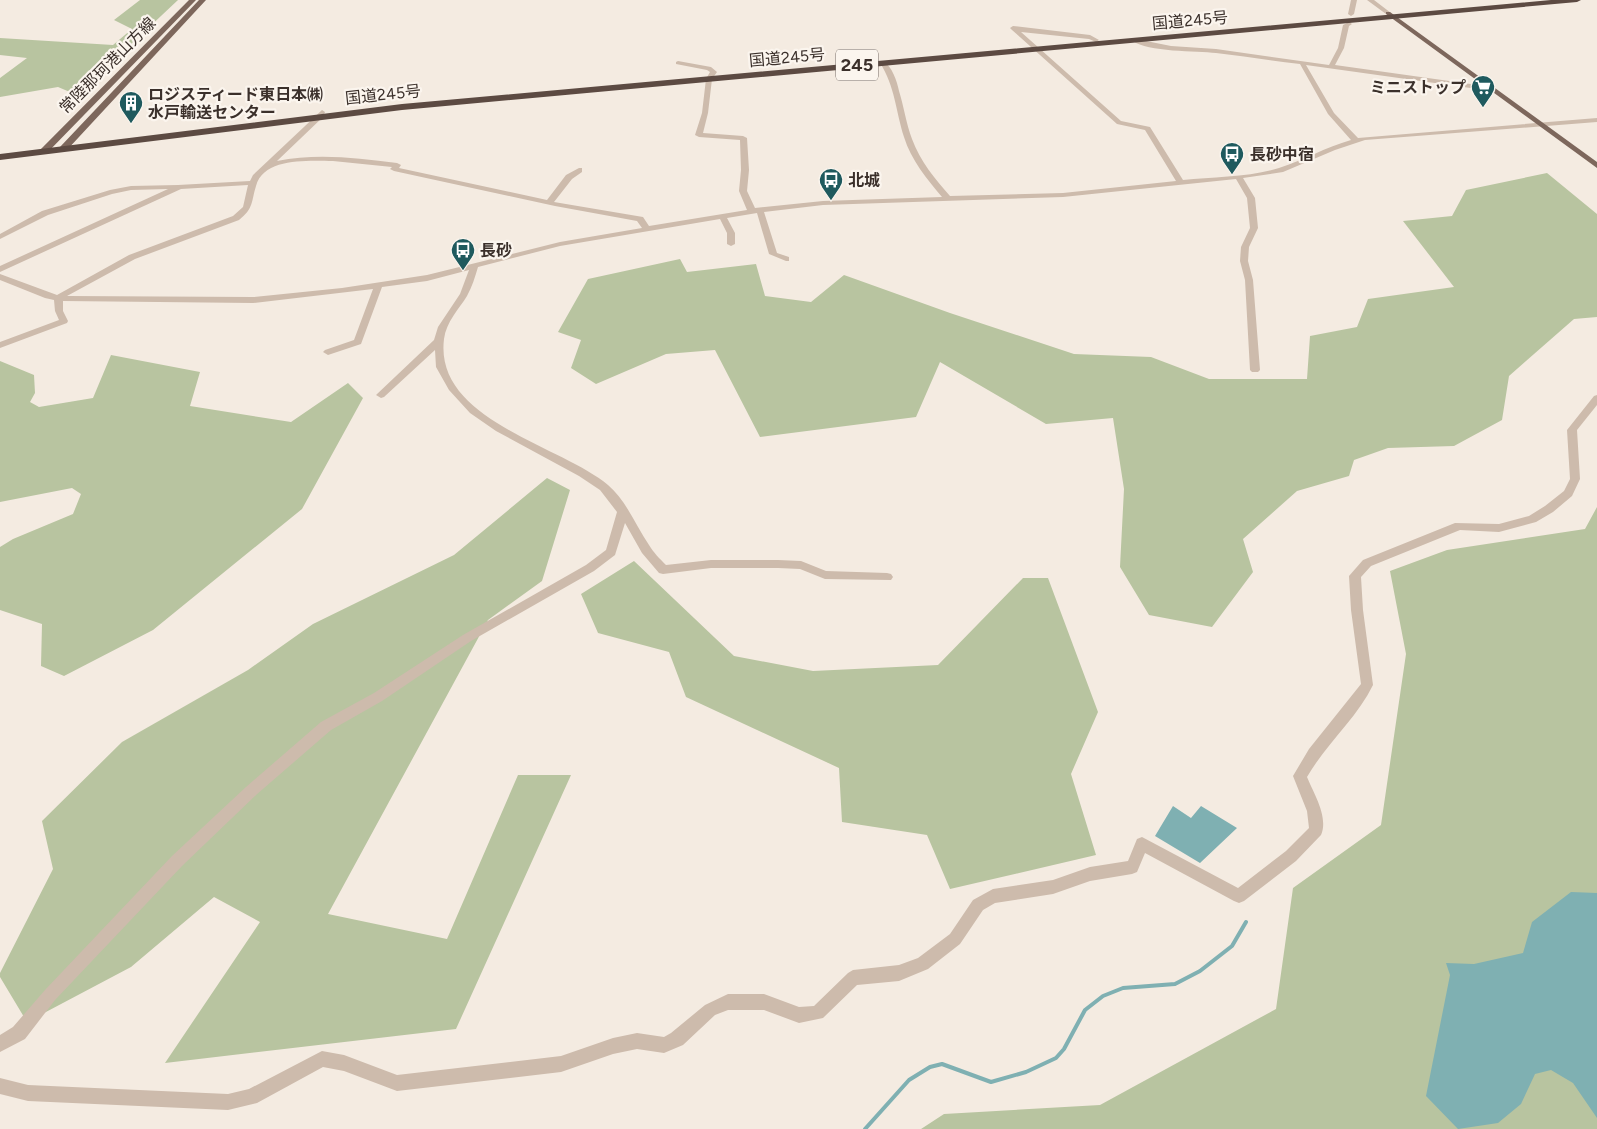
<svg xmlns="http://www.w3.org/2000/svg" width="1597" height="1129" viewBox="0 0 1597 1129" font-family="Figtree,'Noto Sans JP',sans-serif">
<style>
.green{fill:#b8c4a0}
.water{fill:#7fb0b2}
.lines{fill:none;stroke-linecap:round;stroke-linejoin:round}
.stream{stroke:#7fb0b2;stroke-width:4}
.minor{fill:#cdbbac;fill-rule:evenodd}
.major{fill:#7d675c;fill-rule:evenodd}
.highway{fill:#5c4a42;fill-rule:evenodd}
.labels{text-anchor:middle;stroke-width:4.5;stroke-linejoin:round;paint-order:stroke}
.far-street-label{font-size:16px;fill:#3b302b;stroke:#fbf5ee}
.far-poi-label{font-size:16px;font-weight:bold;fill:#3b302b;stroke:#fbf5ee;text-anchor:start}
.shield{fill:#fbf5ee;stroke:#756b66;stroke-width:1}
.shield-label{font-size:18px;font-weight:bold;fill:#3b302b}
</style>
<rect width="100%" height="100%" fill="#f4ebe1"/>
<path class="green" d="M140,0H178L77,95L58,87L0,97V78L27,58L0,55V38L113,45L132,29L114,20Z
M1547,173L1597,214V317L1574,319L1509,376L1502,420L1454,446L1388,448L1354,460L1349,476L1297,491L1243,539L1253,572L1212,627L1149,615L1120,567L1124,489L1113,418L1046,424L940,362L916,417L760,437L715,350L666,354L596,384L571,368L581,340L558,332L588,279L680,259L687,272L756,264L765,296L811,302L844,275L950,313L1074,354L1151,357L1209,379H1307L1310,336L1357,327L1368,299L1454,287L1403,221L1452,216L1466,190Z
M111,355L200,372L190,406L291,422L348,383L363,398L302,509L153,630L64,676L41,666L42,624L0,610V547L13,539L73,514L81,494L72,488L0,502V361L34,375L35,393L30,402L39,407L93,398Z
M547,478L570,490L542,581L488,620L328,914L447,939L518,775H571L456,1029L165,1063L260,922L214,897L131,967L27,1022L0,977V973L53,869L42,821L122,742L248,670L313,624L454,555Z
M1597,507V1129H921L944,1114L1100,1105L1276,1009L1293,888L1381,825L1406,654L1390,571L1447,550L1585,529Z
M634,561L734,656L813,671L938,665L1023,578H1048L1098,712L1071,774L1096,855L950,889L927,835L842,822L839,768L686,697L669,652L598,633L581,594Z"/>
<path class="water" d="M1173,806L1191,818L1201,806L1237,828L1200,863L1155,836Z
M1571,892L1597,893V1118L1573,1083L1551,1070L1535,1074L1521,1104L1498,1123L1458,1129L1426,1096L1450,975L1446,963L1474,964L1523,953L1532,922Z"/>
<g class="lines">
<path class="stream" d="M865,1129L909,1080L930,1067L942,1064L991,1082L1026,1072L1056,1058L1064,1049L1085,1010L1103,996L1123,988L1175,984L1200,971L1232,946L1246,922"/>
<path class="minor" d="M1351,0H1357L1354,14L1351,16L1348,14Z
M1367,0H1374L1391,13L1386,14Z
M1349,22L1352,24L1349,26L1344,48L1335,65L1492,87L1495,89L1492,91L1306,65L1334,113L1358,138L1597,118V122L1365,140L1335,150L1283,172L1243,178L1255,198L1258,228L1249,247L1248,261L1253,280L1260,370L1258,372H1252L1250,370L1245,280L1240,261L1241,247L1250,228L1247,198L1236,179L1063,197L823,205L764,212L777,253L789,257V261H786L769,254L757,213L727,218L735,233V244L731,246L727,244V233L720,219L560,246L478,267C475,277 472,287 467,296C459,309 446,322 444,339C434,420 560,445 608,485C626,500 636,526 649,545C653,552 660,559 666,565L711,560H778L801,561L826,571L887,573L891,574L893,577L891,580L825,579L800,569L778,568H711L663,574L659,573L642,553L625,523L615,555L594,571L471,641L382,701L331,730L256,795L182,866L55,1000L25,1039L0,1052V1035L13,1027L45,990L172,856L246,787L321,722L374,693L463,635L586,565L606,550L617,512L600,490L579,476L496,431L470,413L449,390L436,367L435,350L384,397L381,398L376,395L434,340L438,327L460,294L469,270L427,281L382,287L361,344L328,355L323,352L325,350L354,340L373,289L253,303L63,301V311L68,321L67,323L0,348V342L59,320L55,311L54,300L45,298L0,280V274L57,295L129,255L233,216L243,207L248,185L181,189L0,272V266L168,189L131,190L112,194L48,215L0,239V234L42,211L110,190L131,186L178,185L250,181L253,175L322,110L325,112L323,117L277,161C317,153 357,158 397,163L401,165L399,168L547,200L566,175L579,168H582V172L572,179L554,202L643,217L649,226L747,210L739,191L741,170L740,140L699,137L695,135L702,113L706,79L710,72L707,70L676,64V62L678,61L711,67L717,72L712,79L708,113L703,133L743,136L747,138L749,170L747,191L755,208L823,201L942,197C927,179 911,160 904,137C896,112 895,86 880,63L883,61C892,66 897,81 899,91C904,107 906,123 912,139C920,161 935,179 950,196L1063,193L1176,181L1145,130L1117,124L1012,30L1010,28L1013,26L1090,35L1099,40L1096,42L1089,39L1021,32L1121,121L1150,127L1183,180C1213,177 1251,177 1279,168C1304,160 1326,147 1351,140L1328,114L1300,64C1272,61 1244,56 1216,53C1197,51 1147,52 1133,41L1136,39L1171,46L1216,49L1329,65L1338,48L1343,25ZM333,161L392,167L390,169L394,171L555,206L637,221L642,228L560,242L427,275L342,288L253,297L67,296L135,259L239,220C254,208 251,202 256,186C264,157 309,161 333,161Z
M1597,395V405L1577,430L1580,479L1572,496L1553,512L1536,522L1499,532L1460,530L1371,566L1361,577L1363,610L1373,685C1357,718 1326,744 1307,777C1313,792 1329,817 1321,835L1296,861L1244,901L1239,903L1234,901L1145,853L1137,872L1132,874L1090,881L1053,894L995,903L983,910L960,944L928,969L899,981L857,985L823,1018L799,1023L764,1010H728L715,1015L683,1045L664,1053L637,1049L613,1054L561,1072L397,1091L344,1071L323,1067L257,1103L228,1110L28,1101L0,1094V1078L28,1085L228,1094L249,1089L322,1051L344,1055L397,1075L561,1056L613,1038L637,1033L664,1037L671,1033L705,1005L728,994H764L799,1007L814,1006L848,973L853,970L899,965L918,958L950,934L973,900L993,889L1053,880L1090,867L1128,861L1137,839L1142,837L1238,888L1286,851L1309,828L1307,811L1293,776L1309,749L1361,684L1351,610L1349,576L1363,560L1455,523L1499,524L1529,516L1545,506L1564,491L1570,479L1567,430L1594,396Z"/>
<path class="major" d="M189,0H196L46,154H40V150Z
M199,0H206L66,151H60V147Z
M1386,12H1390L1597,162V168L1386,14Z"/>
<path class="highway" d="M1551,0H1581L1577,2L402,110L0,160V154L402,104Z"/>
</g>
<defs>
<g id="supermarket-pin" transform="scale(1.25)"><path d="M0 17L-7.5 6A9.5 9.5 0 1 1 7.5 6Z" fill="#1f5a5e" stroke="#fbf5ee"/><path d="M-6-5.5h2.5l.6 2H6L4.5 2H-2.5L-4.4-4H-6ZM-1.5 3.2a1.3 1.3 0 1 0 .1 0ZM3 3.2a1.3 1.3 0 1 0 .1 0Z" fill="#fff"/></g>
<g id="building-pin" transform="scale(1.25)"><path d="M0 17L-7.5 6A9.5 9.5 0 1 1 7.5 6Z" fill="#1f5a5e" stroke="#fbf5ee"/><path d="M-4-6H4V6H1V3H-1V6H-4ZM-2.5-4.3h1.7v1.8h-1.7ZM.8-4.3h1.7v1.8H.8ZM-2.5-1h1.7V.8h-1.7ZM.8-1h1.7V.8H.8Z" fill="#fff"/></g>
<g id="bus-pin" transform="scale(1.25)"><path d="M0 17L-7.5 6A9.5 9.5 0 1 1 7.5 6Z" fill="#1f5a5e" stroke="#fbf5ee"/><path d="M-5-6H5V4H4V6H2V4H-2V6H-4V4H-5ZM-3.5-4V0h7V-4ZM-3.5 1.2v1.5H-2V1.2ZM2 1.2v1.5H3.5V1.2Z" fill="#fff"/></g>
</defs>
<g fill-rule="evenodd">
<use href="#supermarket-pin" x="1483" y="87"/>
<use href="#building-pin" x="131" y="103"/>
<use href="#bus-pin" x="1232" y="154"/>
<use href="#bus-pin" x="831" y="180"/>
<use href="#bus-pin" x="463" y="250"/>
</g>
<g class="labels">
<g class="far-street-label">
<text transform="translate(1190 20) rotate(-5)" y="6">国道245号</text>
<text transform="translate(787 57) rotate(-5)" y="6">国道245号</text>
<text transform="translate(107 65) rotate(-45)" y="6">常陸那珂港山方線</text>
<text transform="translate(383 94) rotate(-6)" y="6">国道245号</text>
</g>
<g class="far-poi-label">
<text x="1466" y="93" text-anchor="end">ミニストップ</text>
<text x="148" y="100">ロジスティード東日本㈱<tspan x="148" dy="18">水戸輸送センター</tspan></text>
<text x="1250" y="160">長砂中宿</text>
<text x="848" y="186">北城</text>
<text x="480" y="256">長砂</text>
</g>
<rect class="shield" x="836" y="49.5" width="42" height="31" rx="4"/>
<g class="shield-label">
<text x="857" y="71">245</text>
</g>
</g>
</svg>
